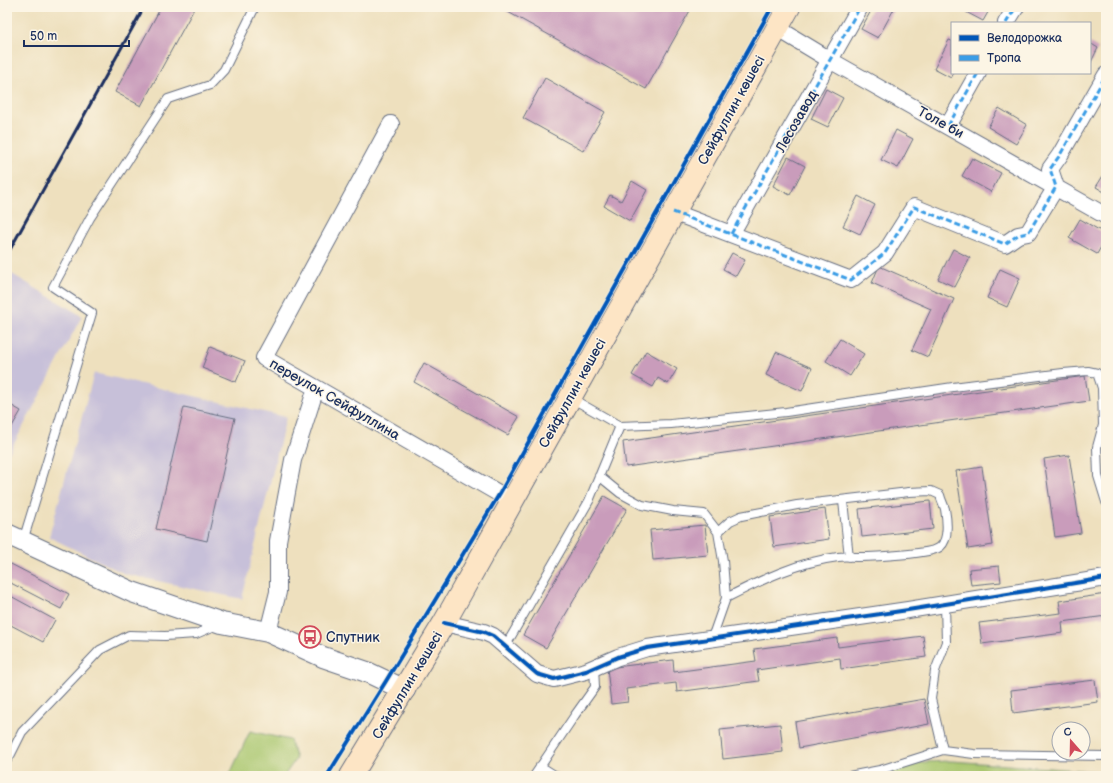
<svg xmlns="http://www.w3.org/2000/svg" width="1113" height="783" viewBox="0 0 1113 783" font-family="'Balsamiq Sans',sans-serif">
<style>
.industrial{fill:#c7c0d9}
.green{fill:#a8c66d;stroke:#627a66}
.building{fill:#c99cbb}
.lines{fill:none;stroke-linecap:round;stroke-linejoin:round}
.service-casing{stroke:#656d80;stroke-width:10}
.minor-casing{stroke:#656d80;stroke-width:18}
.tertiary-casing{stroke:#656d80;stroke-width:22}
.secondary-casing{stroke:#656d80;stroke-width:24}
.service{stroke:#fff;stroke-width:8}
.minor{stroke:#fff;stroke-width:16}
.tertiary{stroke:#fff;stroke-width:20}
.secondary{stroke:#fde5c5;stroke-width:22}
.rail{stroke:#1b2f5e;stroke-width:3}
.quiet{stroke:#3b9de6;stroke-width:3;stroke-dasharray:6 3;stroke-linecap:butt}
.cycleway-casing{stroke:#fcf5e5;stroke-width:6}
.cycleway{stroke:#0057b8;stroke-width:4}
.labels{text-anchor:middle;stroke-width:3;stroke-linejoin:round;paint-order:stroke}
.street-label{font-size:14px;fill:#1b2f5e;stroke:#fcf5e5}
.poi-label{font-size:14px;fill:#1b2f5e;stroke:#fcf5e5;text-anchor:start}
</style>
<rect width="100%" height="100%" fill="#fcf5e5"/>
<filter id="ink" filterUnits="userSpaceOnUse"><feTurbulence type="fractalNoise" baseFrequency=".025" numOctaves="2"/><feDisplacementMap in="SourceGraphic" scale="8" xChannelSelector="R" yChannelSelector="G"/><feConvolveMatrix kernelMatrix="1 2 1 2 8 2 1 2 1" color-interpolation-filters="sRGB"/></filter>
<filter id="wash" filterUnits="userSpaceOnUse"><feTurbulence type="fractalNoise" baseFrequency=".012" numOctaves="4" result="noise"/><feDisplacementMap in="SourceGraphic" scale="16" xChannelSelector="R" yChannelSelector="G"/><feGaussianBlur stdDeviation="0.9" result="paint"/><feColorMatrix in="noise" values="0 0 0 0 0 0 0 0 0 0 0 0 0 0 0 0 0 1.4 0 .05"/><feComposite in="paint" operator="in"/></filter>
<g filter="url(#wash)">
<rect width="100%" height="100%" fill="#eee0be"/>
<path class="industrial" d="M7,271L82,316L7,457Z
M94,373L286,417L242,599L125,574L49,537Z"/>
<path class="green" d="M250,731L290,740L296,759L284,776H229Z
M951,761L1106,772V776H868L923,762Z"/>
<g id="blocks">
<path class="building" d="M161,7H195L141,106L115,92Z
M499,7H692L646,89Z
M873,7H891L894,9L878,38L861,29Z
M969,7H991L983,21L966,12Z
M949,40L952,41V73H954L951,78L934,69Z
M1090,43L1098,48L1090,64Z
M545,78L605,112L583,151L523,118Z
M826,89L843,98L828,127L811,119Z
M999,108L1027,125L1016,144L988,127Z
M896,130L913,139L898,168L881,160Z
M788,157L805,166L790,195L773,186Z
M972,158L1001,173L991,192L962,176Z
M1106,171V193L1096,187Z
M632,181L647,190L630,221L604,206L610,195L621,201Z
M858,196L875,205L860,234L843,226Z
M1080,219L1106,234V238L1097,254L1069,238Z
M953,249L970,258L955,287L938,279Z
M732,253L745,260L736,276L723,269Z
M879,266L954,299L928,357L912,350L931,309L872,283Z
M1000,269L1020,278L1007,307L987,298Z
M840,339L864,354L850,376L826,361Z
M210,347L245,361L236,382L202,368Z
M646,351L677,369L668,384L658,378L653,387L632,375Z
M776,352L812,368L802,391L766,375Z
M424,363L519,417L508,435L414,382Z
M1085,376L1089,401L626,467L623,442Z
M7,403L21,411L7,435Z
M184,407L235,418L207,541L156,529Z
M1069,455L1081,533L1055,537L1044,459Z
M982,467L993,545L968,549L956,471Z
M604,496L627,509L546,648L523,635Z
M930,501L933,529L862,537L859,509Z
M825,509L829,539L774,547L770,517Z
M705,525L708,555L653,560L650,530Z
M7,562L69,594L61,609L7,581Z
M999,566L1001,582L971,585L969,569Z
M7,594L55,620L43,642L7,623Z
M1106,594V616L1062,622L1063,633L982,644L979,623L1061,613L1059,601Z
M923,636L926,657L841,669L840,658L757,670L759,681L677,692L676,683L626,689L628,702L611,704L607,668L673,660L674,672L756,661L754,649L837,638L838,647Z
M1095,680L1098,702L1013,713L1011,690Z
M924,699L929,724L799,748L795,722Z
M780,724L783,752L723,759L720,730Z"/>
</g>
</g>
<g filter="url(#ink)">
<use href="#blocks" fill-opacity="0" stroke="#656d80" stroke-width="1"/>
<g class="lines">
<g class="service-casing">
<path id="service" d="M571,398L620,426L671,424L786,412L953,387L1063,373L1088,371L1097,373L1102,388L1103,425L1097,447L1098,476L1106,502
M599,476L620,493L642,505L673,511L704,514L718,532L723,561L726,598L712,638
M843,501L849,557
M718,532L730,521L741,516L797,505L909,492L931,491L940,495C941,500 944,505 945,509C947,520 949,540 940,547C933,554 872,557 859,557C852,557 845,556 838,557C798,562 761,580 726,598
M23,541L92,313L53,287L90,218L168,99L210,85L224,70L255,7
M505,647L589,501L620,426
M943,750L974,754L1106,756
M7,760L11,754L22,732L100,650L129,635L165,636L196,634L217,625
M540,766L556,776
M534,776L575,715L595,687L594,667
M849,776L880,770L943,750L931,699L935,671L946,642L945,604"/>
</g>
<g class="minor-casing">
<path id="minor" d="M1006,23L1016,7
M777,28L835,63L1106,216
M391,124L264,358L512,501
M948,126L978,73
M673,212L851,280L885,253L914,207L1005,244L1018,235L1028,233L1056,187L1050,169L1060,155L1106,75
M731,234L860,7
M444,623L484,632L493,636L537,674L554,679L586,671L618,657L647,648L908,610L1106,578
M268,632L278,592V541L293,460L316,388"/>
</g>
<g class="tertiary-casing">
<path id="tertiary" d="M7,534L132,592L222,623L268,632L323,657L367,672L405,690"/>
</g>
<g class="secondary-casing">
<path id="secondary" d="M351,776L444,623L789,7"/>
</g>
<use href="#service" class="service"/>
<use href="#minor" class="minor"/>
<use href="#tertiary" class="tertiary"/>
<use href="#secondary" class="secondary"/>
<path class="rail" d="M7,255L144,7"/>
<path class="quiet" d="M1006,23L1016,7
M948,126L978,73
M673,212L851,280L885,253L914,207L1005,244L1018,235L1028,233L1056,187L1050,169L1060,155L1106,75
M731,234L860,7"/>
<g class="cycleway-casing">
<path id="cycleway" d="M444,623L484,632L493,636L537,674L554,679L586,671L618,657L647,648L908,610L1106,578
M327,776L386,681L500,493L772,7"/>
</g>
<use href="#cycleway" class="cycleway"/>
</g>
</g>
<defs>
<g id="bus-ring" transform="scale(1.15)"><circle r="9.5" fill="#fcf5e5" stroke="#d1495b" stroke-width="1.5"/><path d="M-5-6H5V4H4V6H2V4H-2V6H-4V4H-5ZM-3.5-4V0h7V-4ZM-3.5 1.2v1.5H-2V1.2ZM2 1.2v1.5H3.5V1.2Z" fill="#d1495b"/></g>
</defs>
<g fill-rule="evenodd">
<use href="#bus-ring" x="310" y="637"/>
</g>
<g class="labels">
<g class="street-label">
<text transform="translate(731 110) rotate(-61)" y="5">Сейфуллин көшесі</text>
<text transform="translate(796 121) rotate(-60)" y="5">Лесозавод</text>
<text transform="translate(941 122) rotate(29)" y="5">Толе би</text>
<text transform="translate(572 393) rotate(-61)" y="5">Сейфуллин көшесі</text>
<text transform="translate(335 399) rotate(30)" y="5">переулок Сейфуллина</text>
<text transform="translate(407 685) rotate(-59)" y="5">Сейфуллин көшесі</text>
</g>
<g class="poi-label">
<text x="326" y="642">Спутник</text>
</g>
</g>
<rect width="1113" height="783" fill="none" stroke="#fcf5e5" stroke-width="24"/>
<rect x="951" y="22" width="140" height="52" fill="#fcf5e5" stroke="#a2a6af"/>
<rect x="959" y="35" width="20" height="6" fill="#0057b8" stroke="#a2a6af"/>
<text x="987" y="42" font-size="12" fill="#1b2f5e">Велодорожка</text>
<rect x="959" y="55" width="20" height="6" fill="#3b9de6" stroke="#a2a6af"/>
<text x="987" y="62" font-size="12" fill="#1b2f5e">Тропа</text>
<g transform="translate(1071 741) rotate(340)"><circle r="19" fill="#fcf5e5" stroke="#a2a6af"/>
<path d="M0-3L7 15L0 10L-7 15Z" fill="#d1495b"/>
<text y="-6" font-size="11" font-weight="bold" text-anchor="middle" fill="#1b2f5e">С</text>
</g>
<path d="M24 40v6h105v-6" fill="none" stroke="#1b2f5e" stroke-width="2"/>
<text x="30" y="40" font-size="12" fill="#1b2f5e" stroke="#fcf5e5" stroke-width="3" paint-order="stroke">50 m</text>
</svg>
